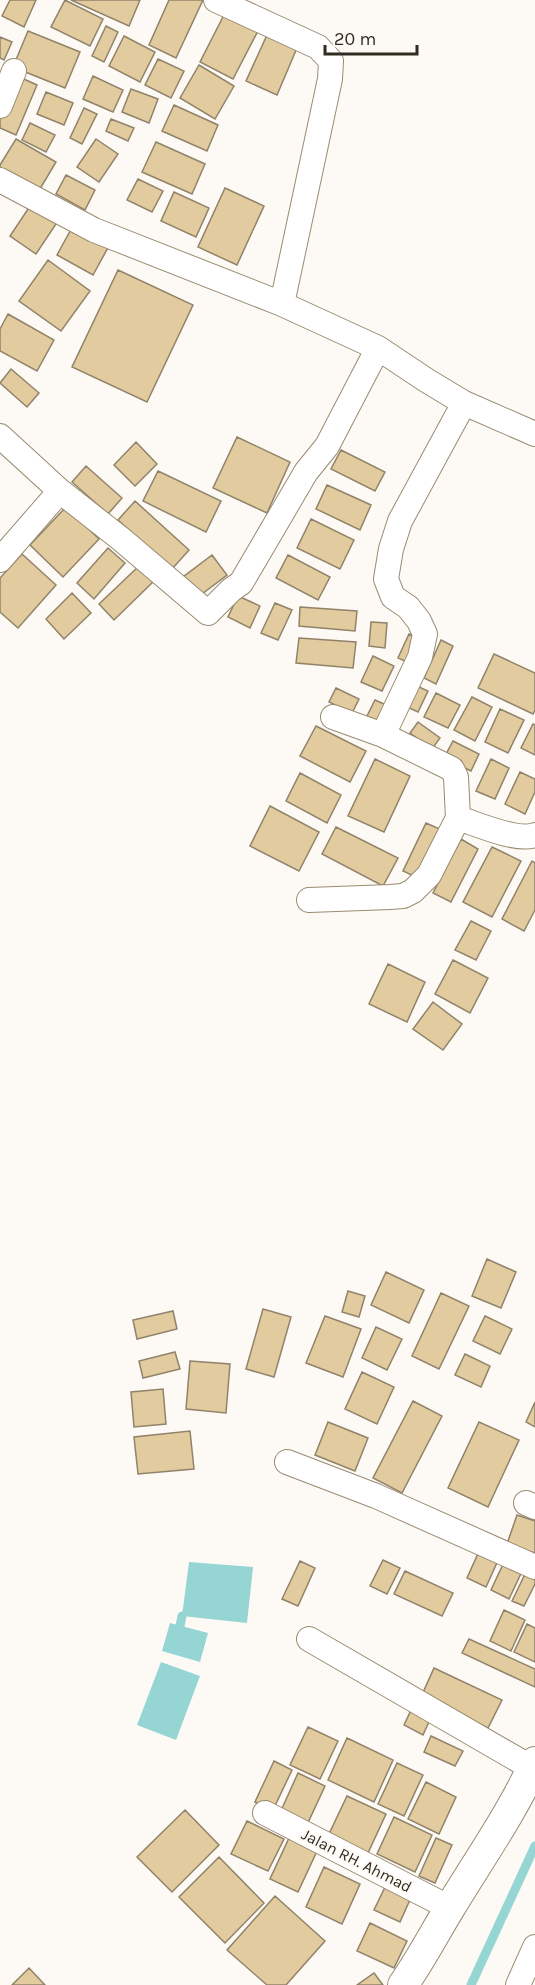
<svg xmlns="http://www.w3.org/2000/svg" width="535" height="1985" viewBox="0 0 535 1985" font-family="Karla,sans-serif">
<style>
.water{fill:#95d5d4}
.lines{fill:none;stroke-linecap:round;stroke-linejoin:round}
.stream{stroke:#95d5d4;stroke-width:9}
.building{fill:#e2cb9e;stroke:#91836a;stroke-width:1.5}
.minor-casing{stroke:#998b72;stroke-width:26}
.tertiary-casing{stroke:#998b72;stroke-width:32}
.minor{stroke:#fff;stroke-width:24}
.tertiary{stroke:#fff;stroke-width:30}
.labels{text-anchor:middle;stroke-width:5;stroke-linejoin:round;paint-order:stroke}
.street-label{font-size:16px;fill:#302a20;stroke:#fdfaf5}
</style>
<rect width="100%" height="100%" fill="#fdfaf5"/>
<path class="water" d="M189,1562L253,1567L247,1623L182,1616Z
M170,1623L208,1633L200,1662L162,1651Z
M161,1662L200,1676L176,1740L137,1725Z"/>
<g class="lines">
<path class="stream" d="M180,1626L182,1616
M471,1985L535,1846"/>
</g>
<path class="building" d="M10,0H36L24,27L2,16Z
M65,0L103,19L90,46L51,27Z
M71,0H140L129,26Z
M169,0H203L176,58L149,45Z
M227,9L260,27L233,79L200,62Z
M106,26L118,32L104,62L92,56Z
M28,31L80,52L65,88L13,67Z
M267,35L297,48L277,95L246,81Z
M124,36L155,52L140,82L109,66Z
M0,37L12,42L4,60L0,58Z
M158,59L184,71L171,98L145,85Z
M199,65L234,86L215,119L180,98Z
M15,75L37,85L16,135L0,128V109Z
M93,76L123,90L113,112L83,99Z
M131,89L158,99L149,123L122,112Z
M46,92L73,103L64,125L37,114Z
M174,105L218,125L207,151L162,131Z
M84,108L97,114L82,144L70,138Z
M111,119L134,128L128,141L106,131Z
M30,123L55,135L46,152L22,140Z
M16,139L56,162L37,194L0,172V165Z
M96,139L118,154L99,182L77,167Z
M156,142L205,164L192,194L142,172Z
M66,175L95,190L85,210L56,194Z
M138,179L163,191L152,212L127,200Z
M225,188L264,206L237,265L198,247Z
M174,192L209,208L196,237L161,221Z
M32,203L58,221L36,254L10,236Z
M74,224L110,244L93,275L57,255Z
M48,260L90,291L61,331L19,301Z
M118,270L193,305L147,402L72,367Z
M8,314L54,340L37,371L0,351V329Z
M11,369L39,393L27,407L0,383Z
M237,437L290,462L267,513L213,488Z
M136,442L157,464L135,486L114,465Z
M341,450L385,472L375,491L331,469Z
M86,466L122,498L108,514L72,482Z
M158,471L221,501L206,532L143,501Z
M327,485L371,505L360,530L316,509Z
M135,501L189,550L172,569L118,520Z
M66,507L99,539L63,577L30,545Z
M311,519L354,540L340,569L297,548Z
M108,548L125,563L94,599L77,583Z
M22,554L56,585L18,628L0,612V578Z
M212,555L227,575L198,597L183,577Z
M288,555L330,577L318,600L276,578Z
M140,565L155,580L114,620L99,604Z
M72,593L91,613L64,639L46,619Z
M238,596L260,606L250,628L228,617Z
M275,603L292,610L278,640L261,633Z
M300,607L357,611L355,631L299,626Z
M371,622L387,623L385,648L369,646Z
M409,634L420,639L409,663L398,658Z
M299,638L356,642L353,668L296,663Z
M441,640L453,646L436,684L424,678Z
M494,654L535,673V710L533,714L478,688Z
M373,656L394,666L382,691L361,682Z
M417,686L428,691L418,712L407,707Z
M336,688L359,699L352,713L329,702Z
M436,693L460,705L448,728L424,717Z
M472,697L492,707L475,741L454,730Z
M375,700L389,706L380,722L367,716Z
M500,709L524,720L508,753L485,742Z
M418,722L440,738L432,749L410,733Z
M533,724L535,725V755L521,748Z
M316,726L366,751L350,782L300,756Z
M453,741L479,754L471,771L444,758Z
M375,759L410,776L384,832L348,816Z
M491,759L509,768L495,799L476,791Z
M520,772L535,779V792L525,814L505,804Z
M300,773L341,795L327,823L286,801Z
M270,806L319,832L299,871L250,846Z
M426,823L442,830L418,878L403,871Z
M336,827L398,858L383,886L322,854Z
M461,839L478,849L451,902L433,893Z
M492,847L521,861L492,917L463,902Z
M532,861L535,863V910L524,931L502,919Z
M471,921L491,931L476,960L455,950Z
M453,960L488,978L470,1013L435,994Z
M388,964L425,982L407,1022L369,1004Z
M433,1002L462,1024L443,1050L413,1029Z
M487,1259L516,1272L501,1308L472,1296Z
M386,1272L424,1290L409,1323L371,1305Z
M348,1291L365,1296L359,1317L342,1312Z
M441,1293L469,1306L439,1369L412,1356Z
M263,1309L291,1317L274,1377L246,1369Z
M173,1311L177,1329L137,1339L133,1320Z
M325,1316L361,1329L343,1377L306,1363Z
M485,1316L512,1329L500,1354L473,1341Z
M376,1327L402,1339L387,1370L362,1358Z
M175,1352L180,1369L143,1378L139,1361Z
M465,1354L490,1366L481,1387L455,1375Z
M190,1361L230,1364L226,1413L186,1409Z
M362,1372L394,1387L377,1424L345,1409Z
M163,1389L166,1424L134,1427L131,1392Z
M413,1401L442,1416L402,1493L373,1478Z
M535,1402V1427L526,1422Z
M328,1422L368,1438L355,1471L315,1455Z
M479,1422L519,1440L488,1507L448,1488Z
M190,1431L194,1469L138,1474L134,1437Z
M517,1515L535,1521V1553L507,1544Z
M481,1547L500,1556L486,1587L467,1578Z
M506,1558L524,1567L509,1599L491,1590Z
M383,1560L400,1568L387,1594L370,1586Z
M300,1561L315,1568L298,1606L282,1599Z
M405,1571L453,1593L442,1616L394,1594Z
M526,1572L535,1577V1584L524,1606L512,1601Z
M504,1610L525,1620L511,1651L490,1641Z
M527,1624L535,1628V1662L514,1652Z
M469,1639L535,1669V1687L462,1653Z
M434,1668L502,1700L488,1728L421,1697Z
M412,1708L431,1717L423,1735L404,1725Z
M308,1727L338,1741L320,1779L290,1765Z
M431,1736L463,1751L455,1766L424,1752Z
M347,1738L393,1760L374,1802L328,1780Z
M274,1761L292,1770L273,1810L255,1802Z
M397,1763L423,1775L404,1816L378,1804Z
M298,1773L325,1786L306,1827L279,1815Z
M426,1782L456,1797L439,1834L408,1819Z
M347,1796L386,1814L368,1853L329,1834Z
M185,1810L219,1845L172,1892L137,1857Z
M394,1817L432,1835L415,1872L377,1854Z
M247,1821L284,1839L268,1871L231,1854Z
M289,1838L317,1851L298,1892L270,1879Z
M436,1838L452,1845L435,1883L419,1876Z
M219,1857L264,1903L225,1943L179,1897Z
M324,1867L360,1884L342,1924L306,1907Z
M388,1881L413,1893L400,1922L374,1910Z
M275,1896L325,1941L286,1985H267L227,1950Z
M370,1923L407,1941L394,1968L357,1951Z
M29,1968L45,1985H12Z
M374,1973L383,1985H357Z"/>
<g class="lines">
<g class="minor-casing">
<path id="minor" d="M216,0L318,47L331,61L330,79L282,304
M0,106L14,71
M0,180L94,230L282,304L378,348L426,380L464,403L535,434
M0,436L60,491L0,560
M60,491L121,539L208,613L231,590L241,583L306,472L327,446L378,348
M333,717L383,735L452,769L456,777L458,818C477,824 517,842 535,835
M383,735L420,657L425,634L419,621L408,607L393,597L386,579L391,549L400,521L464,403
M309,900L390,897L403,896L413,891L429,875L458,818
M287,1462L376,1496L535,1567
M526,1503L535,1507
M309,1639L532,1768
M265,1813L450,1908
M518,1985L535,1947"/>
</g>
<g class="tertiary-casing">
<path id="tertiary" d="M403,1985C421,1959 435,1932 451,1906C480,1858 512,1813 535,1762"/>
</g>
<use href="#minor" class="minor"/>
<use href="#tertiary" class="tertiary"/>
</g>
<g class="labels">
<g class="street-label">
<text transform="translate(357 1860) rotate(27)" y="6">Jalan RH. Ahmad</text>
</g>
</g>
<path d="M325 45v9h92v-9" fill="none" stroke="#302a20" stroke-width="3"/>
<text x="334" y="45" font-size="18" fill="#302a20" stroke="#fdfaf5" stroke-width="4.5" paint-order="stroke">20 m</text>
</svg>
